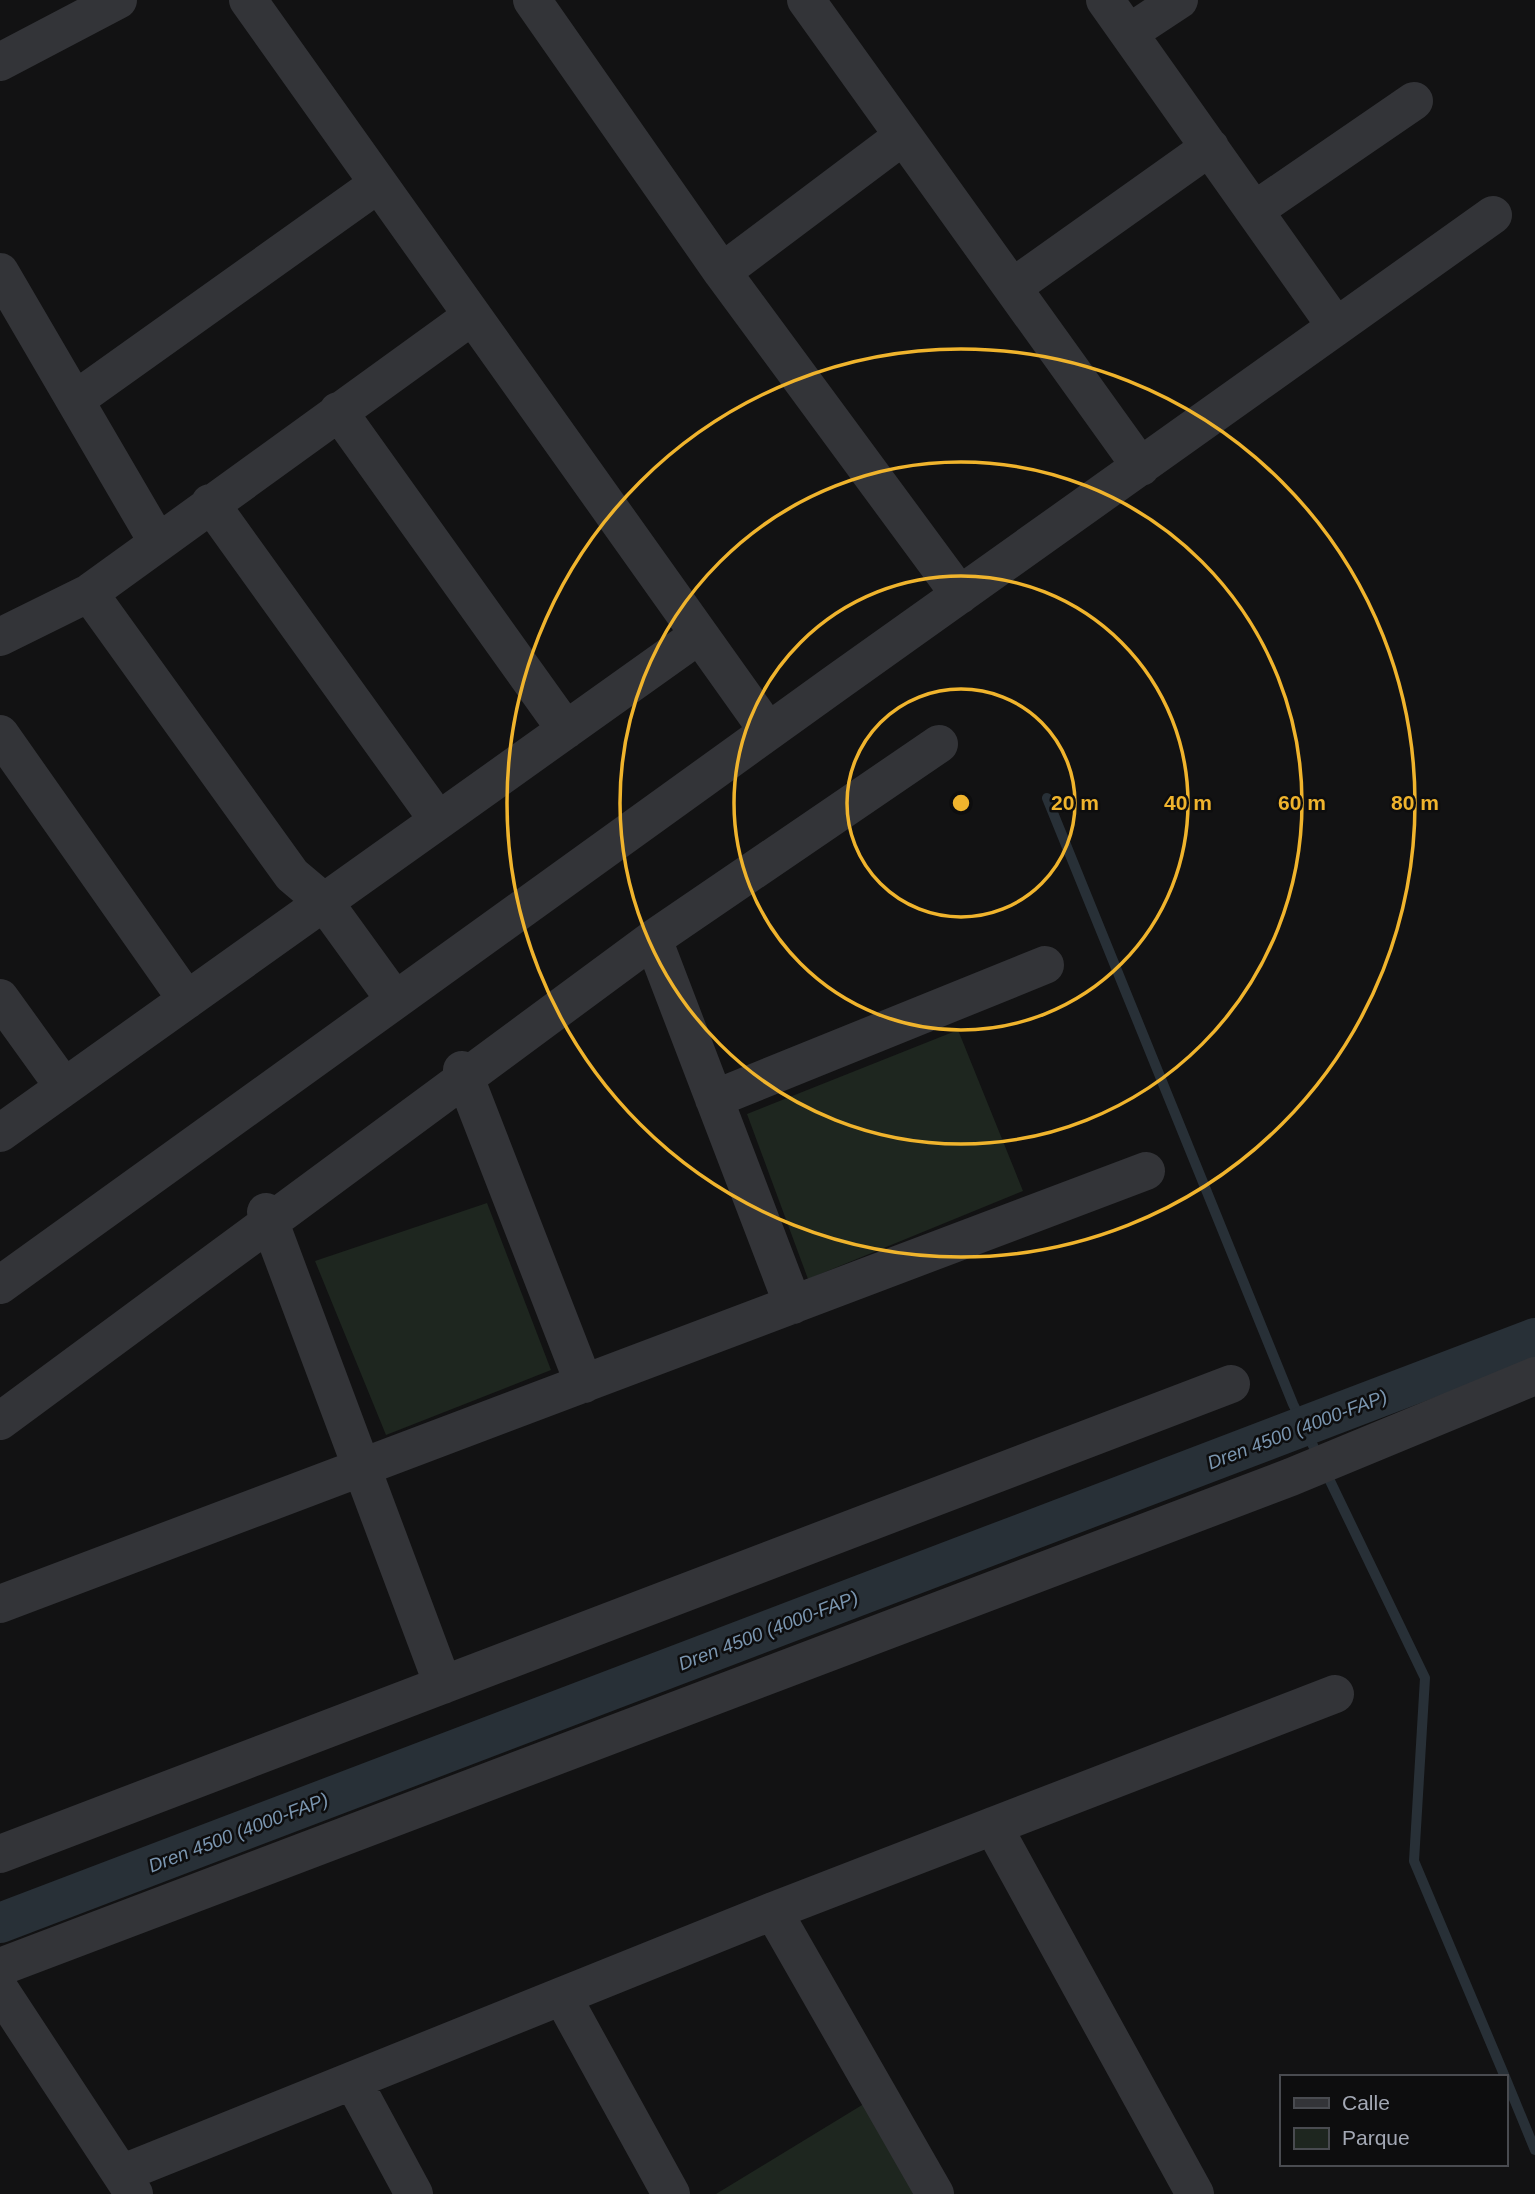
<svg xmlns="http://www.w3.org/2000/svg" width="1535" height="2194" viewBox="0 0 1535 2194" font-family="Helvetica,sans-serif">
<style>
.green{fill:#1e261f}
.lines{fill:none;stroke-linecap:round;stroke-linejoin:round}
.stream{stroke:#283037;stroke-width:10}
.canal{stroke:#283037;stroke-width:40}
.street{stroke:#333438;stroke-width:38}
.ring{fill:none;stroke:#f0b42d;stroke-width:3.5}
.labels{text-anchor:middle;stroke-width:5;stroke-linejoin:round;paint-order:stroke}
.water-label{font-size:19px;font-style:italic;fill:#7a95af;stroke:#0d0d0e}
.centre{fill:#f0b42d;stroke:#0d0d0e;stroke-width:3.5}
.ring-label{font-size:21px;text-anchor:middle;font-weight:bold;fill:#f0b42d;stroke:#0d0d0e;stroke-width:5;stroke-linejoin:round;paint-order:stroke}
</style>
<rect width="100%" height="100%" fill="#121213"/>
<path class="green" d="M958,1030L1023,1191L808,1279L747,1114Z
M487,1203L551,1370L386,1435L315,1261Z
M867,2102L919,2194H716Z"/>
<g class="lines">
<path class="stream" d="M1047,798L1293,1404L1425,1678L1414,1861L1505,2077
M1505,2077L1535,2150"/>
<path class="canal" d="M0,1923L1535,1338"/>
<path class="street" d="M248,0L768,731
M532,0L722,272L960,595
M806,0L1141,467
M1105,0L1335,325
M1129,33L1179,0
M0,62L118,0
M1255,210L1414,101
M0,272L157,541
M722,272L903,136
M1013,287L1210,147
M75,400L378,184
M338,411L566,730
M210,503L438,820
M89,593L292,875L324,902L395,1000
M0,637L89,593L472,316
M0,734L187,1000
M653,939L793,1305
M0,998L64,1087
M462,1070L584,1384
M714,1099L1045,965
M0,1133L699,635
M266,1212L443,1685
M0,1285L833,685L1493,215
M0,1421L653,939L939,744
M0,1604L1146,1171
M993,1826L1195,2194
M0,1854L1231,1384
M773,1911L935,2194
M0,1967L1291,1477L1535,1376
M0,1990L134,2194
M562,1996L671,2194
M353,2081L414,2194
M123,2173L773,1911L1335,1694"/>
</g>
<g class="ring">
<circle cx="961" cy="803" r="114"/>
<circle cx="961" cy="803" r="227"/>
<circle cx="961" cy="803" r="341"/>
<circle cx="961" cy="803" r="454"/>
</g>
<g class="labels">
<g class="water-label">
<text transform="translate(1297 1429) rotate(-21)" y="7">Dren 4500 (4000-FAP)</text>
<text transform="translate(768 1630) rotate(-21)" y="7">Dren 4500 (4000-FAP)</text>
<text transform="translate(238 1832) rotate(-21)" y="7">Dren 4500 (4000-FAP)</text>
</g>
</g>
<circle cx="961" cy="803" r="10" class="centre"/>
<g class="ring-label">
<text x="1075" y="810">20 m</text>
<text x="1188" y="810">40 m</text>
<text x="1302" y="810">60 m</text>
<text x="1415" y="810">80 m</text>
</g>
<rect x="1280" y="2075" width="228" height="91" fill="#0d0d0e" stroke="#494b50" stroke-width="2"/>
<rect x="1294" y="2098" width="35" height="10" fill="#333438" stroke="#494b50" stroke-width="2"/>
<text x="1342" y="2110" font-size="21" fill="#a3a8b4">Calle</text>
<rect x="1294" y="2128" width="35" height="21" fill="#1e261f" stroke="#494b50" stroke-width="2"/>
<text x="1342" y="2145" font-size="21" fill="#a3a8b4">Parque</text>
</svg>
